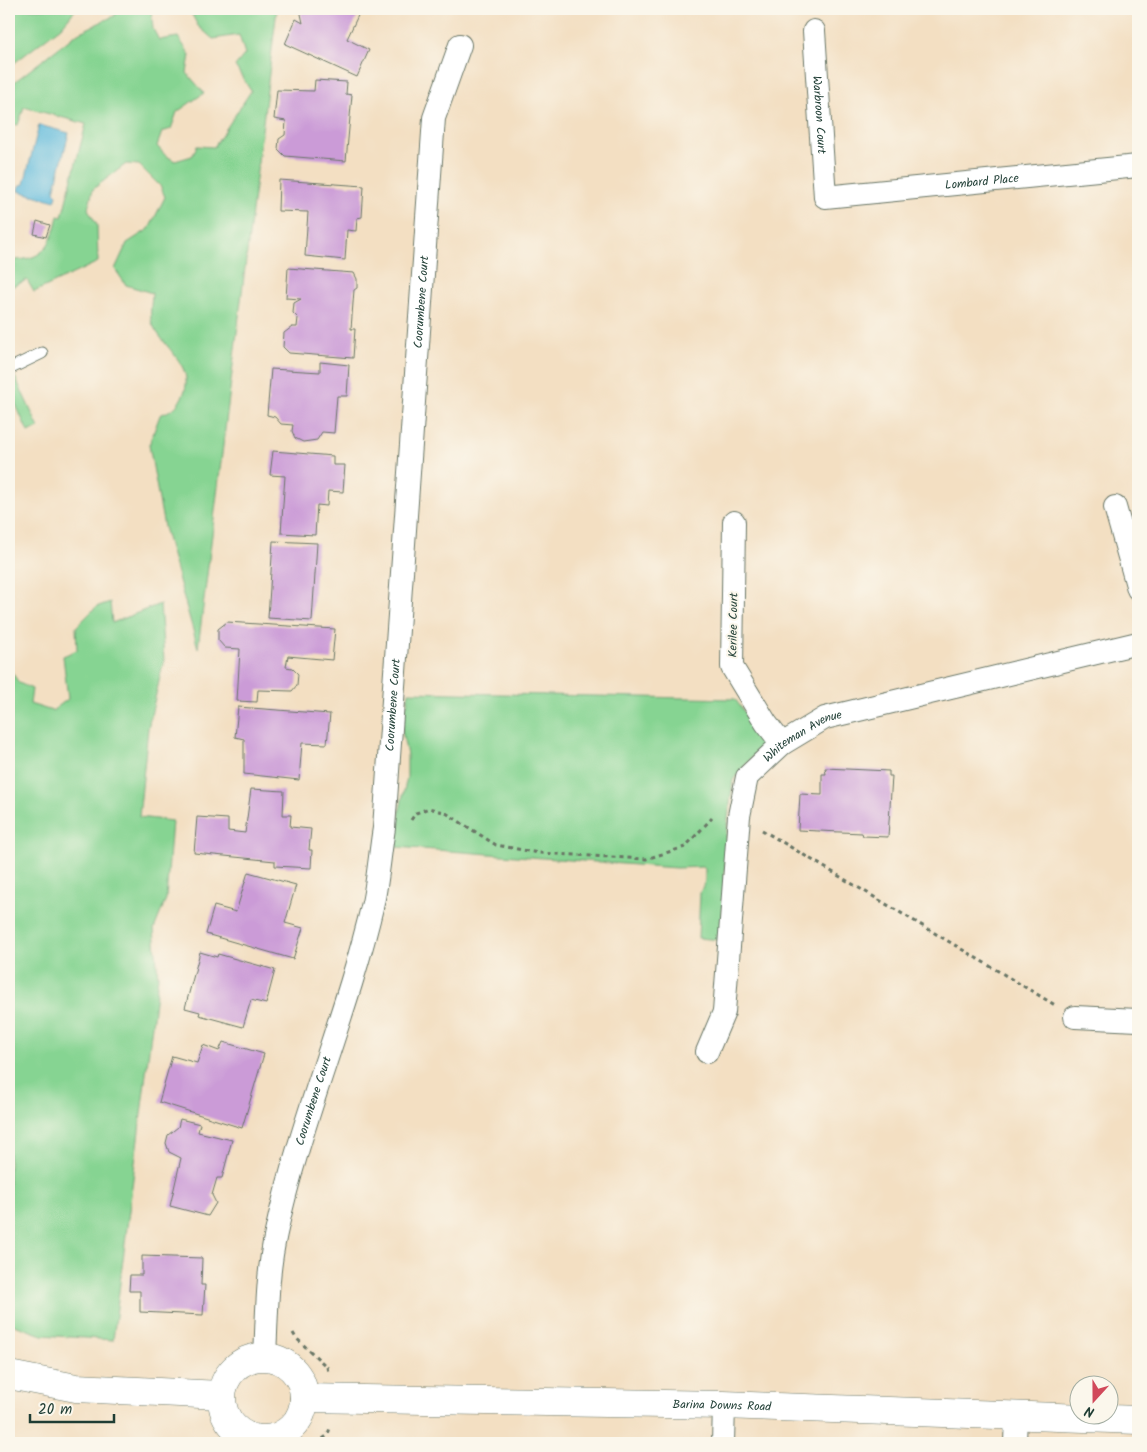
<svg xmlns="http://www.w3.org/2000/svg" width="1147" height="1452" viewBox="0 0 1147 1452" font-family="Kalam,sans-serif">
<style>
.green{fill:#86d492;stroke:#528863}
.water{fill:#5ebadc;stroke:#3e7c88}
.building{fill:#cb9bd7}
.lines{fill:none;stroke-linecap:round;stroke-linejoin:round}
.service-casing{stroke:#697666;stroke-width:13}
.minor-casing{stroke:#697666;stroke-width:24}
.tertiary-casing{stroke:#697666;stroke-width:29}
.path{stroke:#697666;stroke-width:3;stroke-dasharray:4 4;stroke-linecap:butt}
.service{stroke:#fff;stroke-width:11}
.minor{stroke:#fff;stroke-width:22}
.tertiary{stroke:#fff;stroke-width:28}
.labels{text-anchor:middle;stroke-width:4;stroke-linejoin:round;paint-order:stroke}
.street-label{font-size:12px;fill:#1f3d34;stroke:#fbf7ec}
</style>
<rect width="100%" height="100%" fill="#fbf7ec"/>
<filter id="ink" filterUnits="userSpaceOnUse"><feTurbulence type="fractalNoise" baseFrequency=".02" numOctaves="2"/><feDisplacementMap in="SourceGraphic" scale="10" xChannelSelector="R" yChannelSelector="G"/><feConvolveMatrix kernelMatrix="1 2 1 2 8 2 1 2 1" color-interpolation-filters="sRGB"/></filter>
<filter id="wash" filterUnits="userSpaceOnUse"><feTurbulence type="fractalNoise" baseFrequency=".0096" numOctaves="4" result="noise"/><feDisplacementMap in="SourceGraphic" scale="20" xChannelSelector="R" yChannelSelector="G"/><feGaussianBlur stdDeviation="1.12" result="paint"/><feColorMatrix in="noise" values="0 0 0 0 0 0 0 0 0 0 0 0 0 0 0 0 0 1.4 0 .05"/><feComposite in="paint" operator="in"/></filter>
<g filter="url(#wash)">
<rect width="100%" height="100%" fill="#f3dfc2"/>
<path class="green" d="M9,9H76L61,27L9,67Z
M111,9H151L153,29L159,40L178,37L190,55L187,73L204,93L177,112L171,129L162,132L157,146L165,155L175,161L192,156L197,146L214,147L251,91L235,66L245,54L239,35L213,39L198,26L189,9H277L198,648L164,527L149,445L160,415C174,409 177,408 184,393C195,365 162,347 152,323C149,316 152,301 152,293L126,285L115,269L127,243L149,229L165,197L161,187L139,165L126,164L93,189L88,209L97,225L98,262L34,292L27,280L9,288V260C43,261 51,247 58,216L62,217L86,124L24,107L18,125L11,124L9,128V86L78,33L116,15Z
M15,377L39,428L28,432L9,389V379Z
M110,602L112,623L160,604L164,660L148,728L139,817L172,821L166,899L154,929L158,977L113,1340L42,1335L9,1323V668L19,683L32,689L30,704L52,711L68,699L63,656L77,650L76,627L96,607Z
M409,692L735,699L765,741L733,780L727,826L721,940L698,938L700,893L705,881V869L703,867L676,868L396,847L400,809L407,777V755L402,731Z"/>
<path class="water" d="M39,125L69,133L54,191L57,195L55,201L18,191L19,186L24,184Z"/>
<g id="blocks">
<path class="building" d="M303,9H361L347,39L369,50L357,77L285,44L296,19L303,23L301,14Z
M315,80L347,82L346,94L352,95L346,161L285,156L278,149L279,139L285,135L286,121L274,119L277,90L314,91Z
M279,180L364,186L362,217L357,218L356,231L347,230L345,260L305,256L308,212L278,211Z
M37,221L50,225L46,237L34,234Z
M288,268L354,273L357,279V288L354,290L351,329H355L353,358L289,353L283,347L284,333L292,327H297L298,318L293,313L294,303L301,299L286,298Z
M320,362L349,365L347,396H337L334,433L322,432L317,440L303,442L295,438L292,431L293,425L281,424L275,417L267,415L271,369L320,372Z
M273,451L333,456V465H345L343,492L328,491L327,506L317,505L315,535L281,533L285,476L270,475Z
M273,541L317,543L312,621L268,618Z
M227,622L335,629L332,660L288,656L286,667L292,668L298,674L297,685L292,691L258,690L257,702L237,701L240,649L225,648L218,640V629Z
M238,707L330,714L327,744L302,743L299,780L244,774V739L235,737Z
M825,768L889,771V776H892L888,837L863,836L862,833L798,830L800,794L822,795V774H826Z
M251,789L284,791L283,815H291L290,827L311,829L309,850H312L311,868L275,866V861L194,853L197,817L228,819V831L245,833Z
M248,872L296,885L285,923L303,928L293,959L206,934L214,906L236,912Z
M200,952L217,957L218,954L275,970L266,1004L251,1000L243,1027L199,1015L200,1012L185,1008Z
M223,1042L264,1054L242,1128L159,1102L172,1056L197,1063L203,1045L219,1051Z
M180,1119L200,1124L198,1132L232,1140L222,1178H217L212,1195L216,1203L208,1216L170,1206L181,1158L169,1152L166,1143L168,1135L178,1127Z
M142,1256L202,1258L201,1285H205L203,1315L140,1312V1291H129L130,1275H142Z"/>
</g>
</g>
<g filter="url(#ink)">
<use href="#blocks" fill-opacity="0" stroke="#697666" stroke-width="1"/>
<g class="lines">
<g class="service-casing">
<path id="service" d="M9,369L42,353"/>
</g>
<g class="minor-casing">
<g id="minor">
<path id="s1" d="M814,31L825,197L1138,166"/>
<path d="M1115,507L1138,589"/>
<path d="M734,522L732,667L766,723L782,744"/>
<path d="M1075,1017L1138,1020"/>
<path id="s2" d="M707,1052L724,1012L739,816L747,777L782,744L825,718L1138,643"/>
<path id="s3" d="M265,1357C267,1315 267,1273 276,1233C300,1121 347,1015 373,903C378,879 380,853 384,828L434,118L460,45"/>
<path d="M258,1443L259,1439"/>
<path d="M723,1443L724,1405"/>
<path d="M1015,1443L1016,1415"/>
</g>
</g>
<g class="tertiary-casing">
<g id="tertiary">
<circle cx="263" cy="1398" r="41"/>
<path d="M9,1375L76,1388L221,1395"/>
<path id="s4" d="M304,1398L724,1405L1138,1420"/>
</g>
</g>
<path class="path" d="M411,820L416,813L429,808L446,813L496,845L538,853L646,859L685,847L712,818
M762,830L1055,1005
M293,1333L296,1338L327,1367L328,1372
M316,1443L327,1436L331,1426"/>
<use href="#service" class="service"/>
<use href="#minor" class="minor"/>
<use href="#tertiary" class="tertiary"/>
</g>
</g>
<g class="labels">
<g class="street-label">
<text dy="4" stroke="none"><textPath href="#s1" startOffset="84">Warbroon Court</textPath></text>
<text dy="4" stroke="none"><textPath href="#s1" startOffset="324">Lombard Place</textPath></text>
<text dy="4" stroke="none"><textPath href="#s3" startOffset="1072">Coorumbene Court</textPath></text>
<text transform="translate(733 625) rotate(-89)" y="4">Kerilee Court</text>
<text dy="4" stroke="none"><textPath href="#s3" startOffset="668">Coorumbene Court</textPath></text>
<text dy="4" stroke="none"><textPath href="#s2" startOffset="350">Whiteman Avenue</textPath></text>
<text dy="4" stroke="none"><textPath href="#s3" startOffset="262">Coorumbene Court</textPath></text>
<text dy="4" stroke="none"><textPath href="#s4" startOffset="418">Barina Downs Road</textPath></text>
</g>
</g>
<rect width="1147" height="1452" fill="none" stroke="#fbf7ec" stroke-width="30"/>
<g transform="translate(1094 1400) rotate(201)"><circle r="24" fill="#fbf7ec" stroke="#a3ada2"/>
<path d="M0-4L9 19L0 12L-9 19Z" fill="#d1495b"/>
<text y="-8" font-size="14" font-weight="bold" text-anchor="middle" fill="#1f3d34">N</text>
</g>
<path d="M30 1414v8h84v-8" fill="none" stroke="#1f3d34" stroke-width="2.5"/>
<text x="38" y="1414" font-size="15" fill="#1f3d34" stroke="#fbf7ec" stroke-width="4" paint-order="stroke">20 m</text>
</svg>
